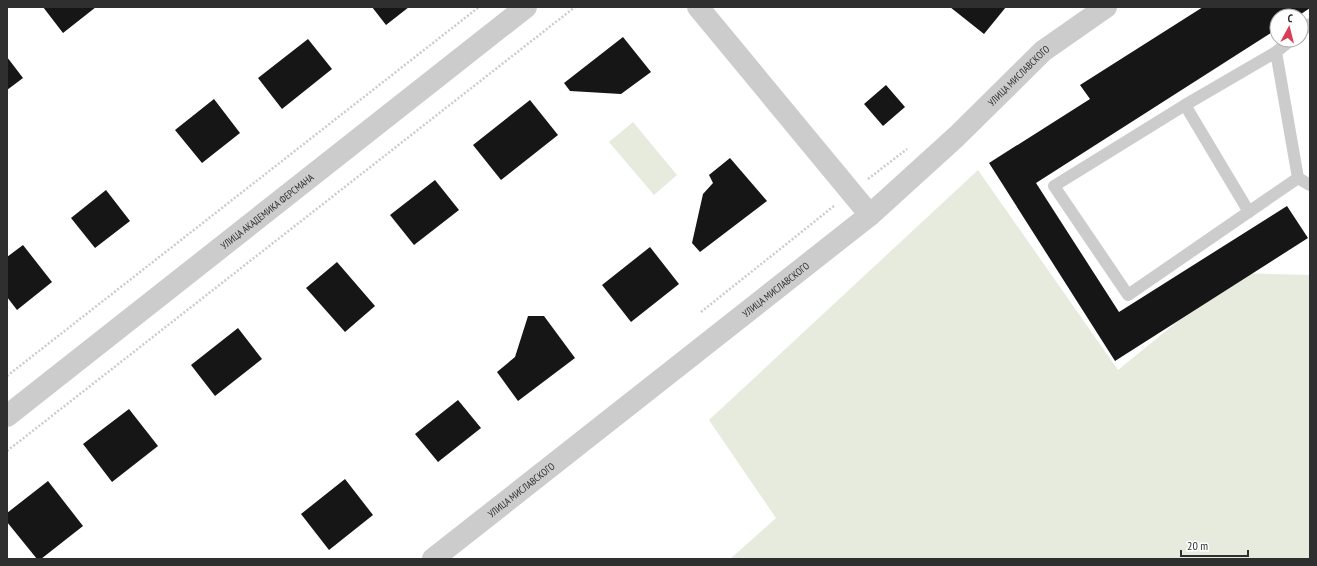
<svg xmlns="http://www.w3.org/2000/svg" width="1317" height="566" viewBox="0 0 1317 566" font-family="'PT Sans Narrow',sans-serif">
<style>
.green{fill:#e6ebde}
.building{fill:#161616}
.lines{fill:none;stroke-linecap:round;stroke-linejoin:round}
.path{stroke:#ccc;stroke-width:2.5;stroke-dasharray:2 2;stroke-linecap:butt}
.service{stroke:#ccc;stroke-width:12}
.minor{stroke:#ccc;stroke-width:22}
.labels{text-anchor:middle;stroke-width:4;stroke-linejoin:round;paint-order:stroke}
.street-label{font-size:10px;fill:#2f2f2f;stroke:#fff}
</style>
<rect width="100%" height="100%" fill="#fff"/>
<path class="green" d="M633,122L677,175L654,195L609,142Z
M978,170L1118,370L1237,273L1310,275V559H730L776,518L709,420Z"/>
<path class="building" d="M43,7H96L63,33Z
M372,7H409L386,25Z
M950,7H1006L984,34Z
M1203,7H1310V8L1298,16H1277V29L1036,183L1119,312L1287,206L1308,238L1115,361L989,163L1090,99L1080,85Z
M623,37L651,72L621,94L570,91L564,83Z
M308,39L332,69L282,109L258,78Z
M7,57L23,78L7,90Z
M886,85L905,107L883,126L864,104Z
M214,99L240,133L202,163L175,130Z
M530,100L558,135L501,180L473,145Z
M730,158L767,201L700,252L692,243L703,194L713,183L709,175Z
M435,180L459,210L414,245L390,215Z
M106,190L130,221L95,248L71,218Z
M23,245L52,282L17,310L7,297V257Z
M650,247L679,284L631,322L602,285Z
M337,262L375,306L345,332L306,288Z
M528,316H544L575,358L518,401L497,372L515,357Z
M238,328L262,359L215,396L191,365Z
M458,400L481,428L438,462L415,434Z
M129,409L158,446L112,482L83,444Z
M345,479L373,515L329,550L301,514Z
M48,481L83,526L41,559H37L7,522V513Z"/>
<g class="lines">
<path class="path" d="M868,179L907,149
M701,312L834,206
M7,376L479,7
M7,451L575,7"/>
<path class="service" d="M1301,32L1310,24
M1291,40L1276,52L1298,178L1310,185
M1185,105L1054,186L1128,295L1298,178
M1249,212L1185,105L1276,52"/>
<g class="minor">
<path d="M698,7L870,215"/>
<path id="s1" d="M7,416L526,7"/>
<path id="s2" d="M433,559L870,215L957,136L1043,51L1106,7"/>
</g>
</g>
<g class="labels">
<g class="street-label">
<text dy="4" stroke="none"><textPath href="#s2" startOffset="760">УЛИЦА МИСЛАВСКОГО</textPath></text>
<text dy="4" stroke="none"><textPath href="#s1" startOffset="331">УЛИЦА АКАДЕМИКА ФЕРСМАНА</textPath></text>
<text dy="4" stroke="none"><textPath href="#s2" startOffset="436">УЛИЦА МИСЛАВСКОГО</textPath></text>
<text dy="4" stroke="none"><textPath href="#s2" startOffset="112">УЛИЦА МИСЛАВСКОГО</textPath></text>
</g>
</g>
<rect width="1317" height="566" fill="none" stroke="#2f2f2f" stroke-width="16"/>
<g transform="translate(1289 28) rotate(7)"><circle r="19" fill="#ffffff" stroke="#acacac"/>
<path d="M0-3L7 15L0 10L-7 15Z" fill="#da3e55"/>
<text y="-6" font-size="11" font-weight="bold" text-anchor="middle" fill="#2f2f2f">С</text>
</g>
<path d="M1181 550v6h67v-6" fill="none" stroke="#2f2f2f" stroke-width="2"/>
<text x="1187" y="550" font-size="12" fill="#2f2f2f" stroke="#ffffff" stroke-width="3" paint-order="stroke">20 m</text>
</svg>
